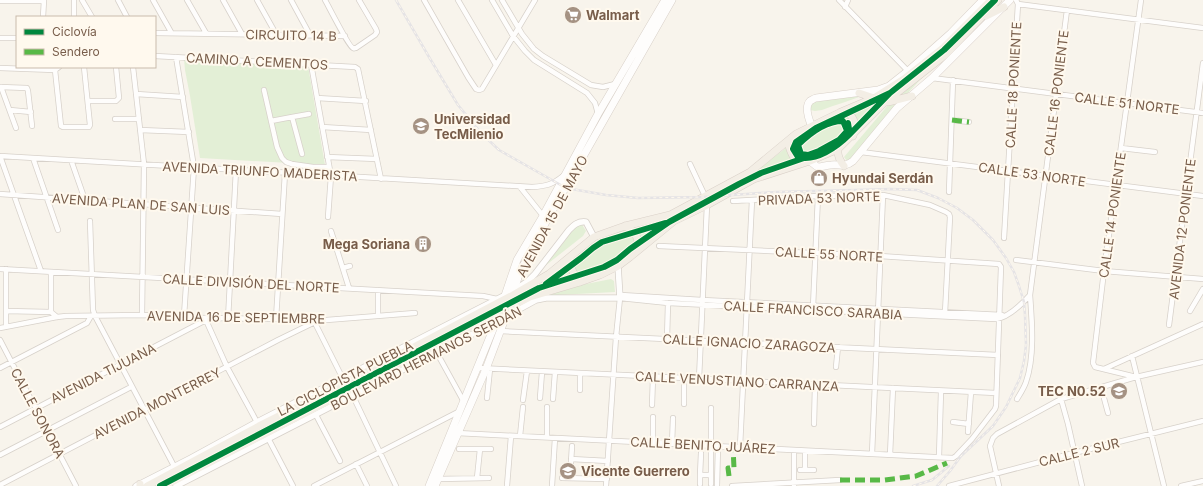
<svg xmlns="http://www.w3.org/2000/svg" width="1203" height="486" viewBox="0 0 1203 486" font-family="Inter,sans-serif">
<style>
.green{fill:#e3efd6}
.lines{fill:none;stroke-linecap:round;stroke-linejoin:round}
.minor-casing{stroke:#d7d1ca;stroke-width:6}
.tertiary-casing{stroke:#d7d1ca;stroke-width:7}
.secondary-casing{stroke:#d8d0c8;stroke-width:8}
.primary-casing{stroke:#dad1c9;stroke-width:8}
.minor{stroke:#fefdfc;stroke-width:4.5}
.tertiary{stroke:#fefdfc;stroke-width:5.5}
.secondary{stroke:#fefdfc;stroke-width:7}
.primary{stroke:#f3eee5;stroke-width:7}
.rail-casing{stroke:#e5e3e5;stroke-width:2.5}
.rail{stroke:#fff9ee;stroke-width:1;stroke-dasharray:3;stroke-linecap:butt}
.quiet{stroke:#58b947;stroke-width:5;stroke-dasharray:10 5;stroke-linecap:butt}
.cycleway-casing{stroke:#fff9ee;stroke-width:8}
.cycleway{stroke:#00873e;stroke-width:6}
.labels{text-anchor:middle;stroke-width:4;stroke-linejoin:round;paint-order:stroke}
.poi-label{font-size:13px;font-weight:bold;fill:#785d4a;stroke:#fff9ee;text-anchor:start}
.street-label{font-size:13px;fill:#785d4a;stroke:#fff9ee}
</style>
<rect width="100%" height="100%" fill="#f8f4ec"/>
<path class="green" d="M184,59L308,66L325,165L200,158L190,96L185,70Z
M931,68L894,108L852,158L847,161L844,157L889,104Z
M900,75V77C876,93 849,100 822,110L815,111L810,110L809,104L811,101L822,98L881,87Z
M881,98L838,144L810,158L751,175L813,127L833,116Z
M675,214L644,239L618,259L605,266L520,295L584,248L616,230Z
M581,223L586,231L583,236L531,277L575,224Z
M611,279L614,281L615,292L539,296L541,293Z"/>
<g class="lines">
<g class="minor-casing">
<path id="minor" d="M82,0L92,17
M118,0L127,17
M153,0L171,32
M187,0L206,33
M223,0L242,34
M257,0L276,34
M291,0L310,35
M325,0C329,7 349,47 353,48C354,49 355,48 356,48L375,35L377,32L376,29L359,0
M424,0L468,77L476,89L479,90L482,89L535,0
M458,0L496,65
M492,0L513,36L525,51L534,60L587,93L595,103L598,114
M502,0L522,34L534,49L543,56L591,85L603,87L615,84
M839,0L908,71
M1016,0L1018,4L1203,28
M0,1H43
M845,7L848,0
M43,17L44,0
M74,17V0
M155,33L345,36
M0,38H17
M155,56L355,67L358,69L381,179
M176,57L194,167L184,316
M311,64L331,176L328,217
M133,67L144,164L142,315
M0,68L55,70L59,67
M55,70L61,126L63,127H89L90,125L84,67
M932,78L1203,113
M0,87L27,88L28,91L32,126
M1,87L16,128
M264,90L277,147L282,158L286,162L292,164L313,167H329
M136,94L183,97
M317,98L366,101
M88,101H116L119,98L116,67
M10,110L31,112
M292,117L309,114
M115,119H139
M952,120L969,122
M271,121L292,117L302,154
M322,127L371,130
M140,130L189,132
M1121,148L1155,152
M861,152L1203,196
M0,156L532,187C546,186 552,185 563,176
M0,156L41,271
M327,157L377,159
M33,158L58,230
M71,160L85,200
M690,164L705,196
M520,187L544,217
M949,192L953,80
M0,194L282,214
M733,201L818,196L883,195L930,205L946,212L949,214L950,217L945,313
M90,221L93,310L95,316L174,466
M331,231L349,288
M1004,238L1018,4
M1016,260L1104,271L1203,279
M343,268L350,266
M0,269L483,296L497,299L499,300
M51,272V312L57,317
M621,295L702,300L1002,315
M813,307L818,196
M6,311L51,312
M1190,311L1203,289
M378,316V290
M205,318L227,367L258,424
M228,319L236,170
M276,319L285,173
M314,321L343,379
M1169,325L1203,63
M6,327V269
M0,328L57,317L66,316L142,315L205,318L276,319L314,321L415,313
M500,331L998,355
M667,339L668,303
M0,340L76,486
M437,353L464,402
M1132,356L1164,486
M836,367L838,347
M0,368L87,323L91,316
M478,368L996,393
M1104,369L1203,324
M1136,377L1095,367L1093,363L1104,271L1141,0
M699,379L707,205
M1101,387L1108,413
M580,390V373
M353,396L396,486
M487,398L490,369
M540,398L542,372
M553,399L555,372
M1017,399C1020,394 1024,388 1026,382C1035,356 1032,322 1030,295L1067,10
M1061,399L1068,424L1082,486
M523,400L527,371
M684,404V378
M652,405L653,377
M547,407V437
M316,415L340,461
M953,422L969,424
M814,424L815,385
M0,427L206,320
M968,432L971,392
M457,433L953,458L956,456L972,439L995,409L996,406L1001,267L999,264L880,256L659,246
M520,436L523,407
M268,438L293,486
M653,443V417
M672,444L673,418
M740,447L752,200
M459,449H491
M794,450V486
M701,453L700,475H710
M872,454L883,195
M0,455L131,387
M890,455L893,388
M939,457L941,391
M571,459L608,461
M356,464L367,486
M800,470H814
M805,470V451
M477,478L480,449
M562,478L607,479
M570,478L572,446
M438,479L489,478
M700,484V475
M711,484V408
M0,485L278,340L315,322
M314,486L458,412
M507,486L511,436
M552,486L555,438
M606,486L616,337L620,298L668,303L996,319C1009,317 1022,304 1030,295
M717,486L718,446
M732,486L840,480
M949,486L1074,453L1203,421
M999,486L990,446L993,438L997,434L1061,399L1136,377L1203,362
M1181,486L1203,481"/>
</g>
<g class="tertiary-casing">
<path id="tertiary" d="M505,317L536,300L546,298H620L618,266
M136,486L191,458L257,422L515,290L528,281L535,274L569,230C574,225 578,221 586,222L594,237
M176,486L496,322"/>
</g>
<g class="secondary-casing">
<path id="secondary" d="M812,127C809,120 804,107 810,101C810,101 815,98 816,98L878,90L889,86L908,71L951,33L983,0
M810,161C813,163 815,166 818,167C822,167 827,165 831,165C841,164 844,168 853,161L897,108L932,78L1010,0
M429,486L496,322L517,260L543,216L598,114L665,0
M435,486L486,369L509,308L519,274L547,220L672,0"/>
</g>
<g class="primary-casing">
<path id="primary" d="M986,16L1004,7
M859,93L874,98
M888,102L912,96
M841,112H847C855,118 857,127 853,136
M793,140L789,146C792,156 794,160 804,162
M838,149C837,156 840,161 844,166
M625,226C636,232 639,237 638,250
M570,257C569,268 574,274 580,282
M140,486V484
M147,486L259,426L357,377L513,295L549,274L594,237L625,226L670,215L750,172L796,134L841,112L874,98L904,79L943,48L991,0
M164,486L530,297L580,282L600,275L618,266L630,257L674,221L707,205L754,179L810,161L838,149L884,103L945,55L998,0"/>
</g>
<use href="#minor" class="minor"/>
<use href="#tertiary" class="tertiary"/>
<use href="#secondary" class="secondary"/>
<use href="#primary" class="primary"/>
<g class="rail-casing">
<path id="rail" d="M396,0L429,57L458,105L481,133L499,150L566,188L606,195L638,198L704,197L776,192L856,190L891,189L917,190L938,198L957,208L973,220L993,240L1006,258L1014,272L1019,286L1024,302L1025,315L1026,345L1024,361L1020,378L1006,407L993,426L961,456L950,471L937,486
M913,486L932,480L949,466"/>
</g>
<use href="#rail" class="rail"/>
<path class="quiet" d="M952,120L969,122
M729,476L728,468H734L733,447
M840,480H885L916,476L947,463"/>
<g class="cycleway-casing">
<path id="cycleway" d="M848,123L849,129L839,140L819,151L808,155L801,154L798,145C810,133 825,121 843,121C845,126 847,130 849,135C837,147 816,162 798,157L793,149L796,142L816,128L890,93
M850,132L849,135L890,93L944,50L995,0
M546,284L581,258L593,248L602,242L665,223
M160,486L539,288L604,267L617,260L630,249L669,222L739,184L761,173L804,158"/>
</g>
<use href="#cycleway" class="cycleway"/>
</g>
<defs>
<g id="supermarket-disc" transform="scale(0.9)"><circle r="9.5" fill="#a59283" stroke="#fff9ee"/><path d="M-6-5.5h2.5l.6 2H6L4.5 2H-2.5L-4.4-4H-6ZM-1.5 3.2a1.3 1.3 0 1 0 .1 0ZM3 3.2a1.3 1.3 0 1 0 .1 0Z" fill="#fff"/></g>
<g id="university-disc" transform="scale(0.9)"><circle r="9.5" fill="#a59283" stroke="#fff9ee"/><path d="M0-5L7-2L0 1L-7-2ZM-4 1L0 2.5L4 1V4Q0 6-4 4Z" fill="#fff"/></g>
<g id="shop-disc" transform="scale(0.9)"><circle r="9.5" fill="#a59283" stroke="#fff9ee"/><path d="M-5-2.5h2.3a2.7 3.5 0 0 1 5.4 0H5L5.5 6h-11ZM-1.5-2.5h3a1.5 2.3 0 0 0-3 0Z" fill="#fff"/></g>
<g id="building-disc" transform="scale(0.9)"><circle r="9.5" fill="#a59283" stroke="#fff9ee"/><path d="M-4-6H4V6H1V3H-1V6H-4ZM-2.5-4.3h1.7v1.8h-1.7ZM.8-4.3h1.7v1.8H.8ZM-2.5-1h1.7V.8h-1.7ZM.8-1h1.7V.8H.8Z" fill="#fff"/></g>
<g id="school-disc" transform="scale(0.9)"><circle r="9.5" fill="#a59283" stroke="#fff9ee"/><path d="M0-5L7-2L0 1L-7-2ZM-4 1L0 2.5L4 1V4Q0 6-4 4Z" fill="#fff"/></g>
</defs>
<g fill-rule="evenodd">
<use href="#supermarket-disc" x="573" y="15"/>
<use href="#university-disc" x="421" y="126"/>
<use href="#shop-disc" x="819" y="178"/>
<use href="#building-disc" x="423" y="244"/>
<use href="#school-disc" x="1119" y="391"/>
<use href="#school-disc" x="568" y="471"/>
</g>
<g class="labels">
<g class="poi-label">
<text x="586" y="20">Walmart</text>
<text x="434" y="124">Universidad<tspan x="434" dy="15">TecMilenio</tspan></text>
<text x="832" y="183">Hyundai Serdán</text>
<text x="410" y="249" text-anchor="end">Mega Soriana</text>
<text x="1106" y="396" text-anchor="end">TEC N0.52</text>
<text x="581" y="476">Vicente Guerrero</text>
</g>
<g class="street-label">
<text transform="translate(291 35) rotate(1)" y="5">CIRCUITO 14 B</text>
<text transform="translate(257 61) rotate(3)" y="5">CAMINO A CEMENTOS</text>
<text transform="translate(1013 85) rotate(-87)" y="5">CALLE 18 PONIENTE</text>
<text transform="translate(1056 93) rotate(-83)" y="5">CALLE 16 PONIENTE</text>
<text transform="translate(1127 103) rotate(7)" y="5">CALLE 51 NORTE</text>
<text transform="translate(260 171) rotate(3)" y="5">AVENIDA TRIUNFO MADERISTA</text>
<text transform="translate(1032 174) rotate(8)" y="5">CALLE 53 NORTE</text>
<text transform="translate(819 198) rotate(-2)" y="5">PRIVADA 53 NORTE</text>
<text transform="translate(141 204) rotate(4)" y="5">AVENIDA PLAN DE SAN LUIS</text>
<text transform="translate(1112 215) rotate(-82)" y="5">CALLE 14 PONIENTE</text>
<text transform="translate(552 216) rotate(-62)" y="5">AVENIDA 15 DE MAYO</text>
<text transform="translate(1182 229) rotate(-83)" y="5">AVENIDA 12 PONIENTE</text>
<text transform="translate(829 254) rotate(3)" y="5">CALLE 55 NORTE</text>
<text transform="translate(251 283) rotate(3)" y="5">CALLE DIVISIÓN DEL NORTE</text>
<text transform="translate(813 310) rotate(3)" y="5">CALLE FRANCISCO SARABIA</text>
<text transform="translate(236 317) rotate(1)" y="5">AVENIDA 16 DE SEPTIEMBRE</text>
<text transform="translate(749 343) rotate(3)" y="5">CALLE IGNACIO ZARAGOZA</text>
<text transform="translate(426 358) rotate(-27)" y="5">BOULEVARD HERMANOS SERDÁN</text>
<text transform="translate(103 373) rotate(-27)" y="5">AVENIDA TIJUANA</text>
<text transform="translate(345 378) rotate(-27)" y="5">LA CICLOPISTA PUEBLA</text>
<text transform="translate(737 381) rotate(3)" y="5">CALLE VENUSTIANO CARRANZA</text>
<text transform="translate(157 403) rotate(-27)" y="5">AVENIDA MONTERREY</text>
<text transform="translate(38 413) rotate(62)" y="5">CALLE SONORA</text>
<text transform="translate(703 445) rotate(3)" y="5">CALLE BENITO JUÁREZ</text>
<text transform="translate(1079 452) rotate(-14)" y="5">CALLE 2 SUR</text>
</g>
</g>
<rect x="16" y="16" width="140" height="52" fill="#fff9ee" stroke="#c9bbac"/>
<rect x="24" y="29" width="20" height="6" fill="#00873e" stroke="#c9bbac"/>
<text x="52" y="36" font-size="12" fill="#785d4a">Ciclovía</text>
<rect x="24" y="49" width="20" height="6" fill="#58b947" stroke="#c9bbac"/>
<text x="52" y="56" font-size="12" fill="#785d4a">Sendero</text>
</svg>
